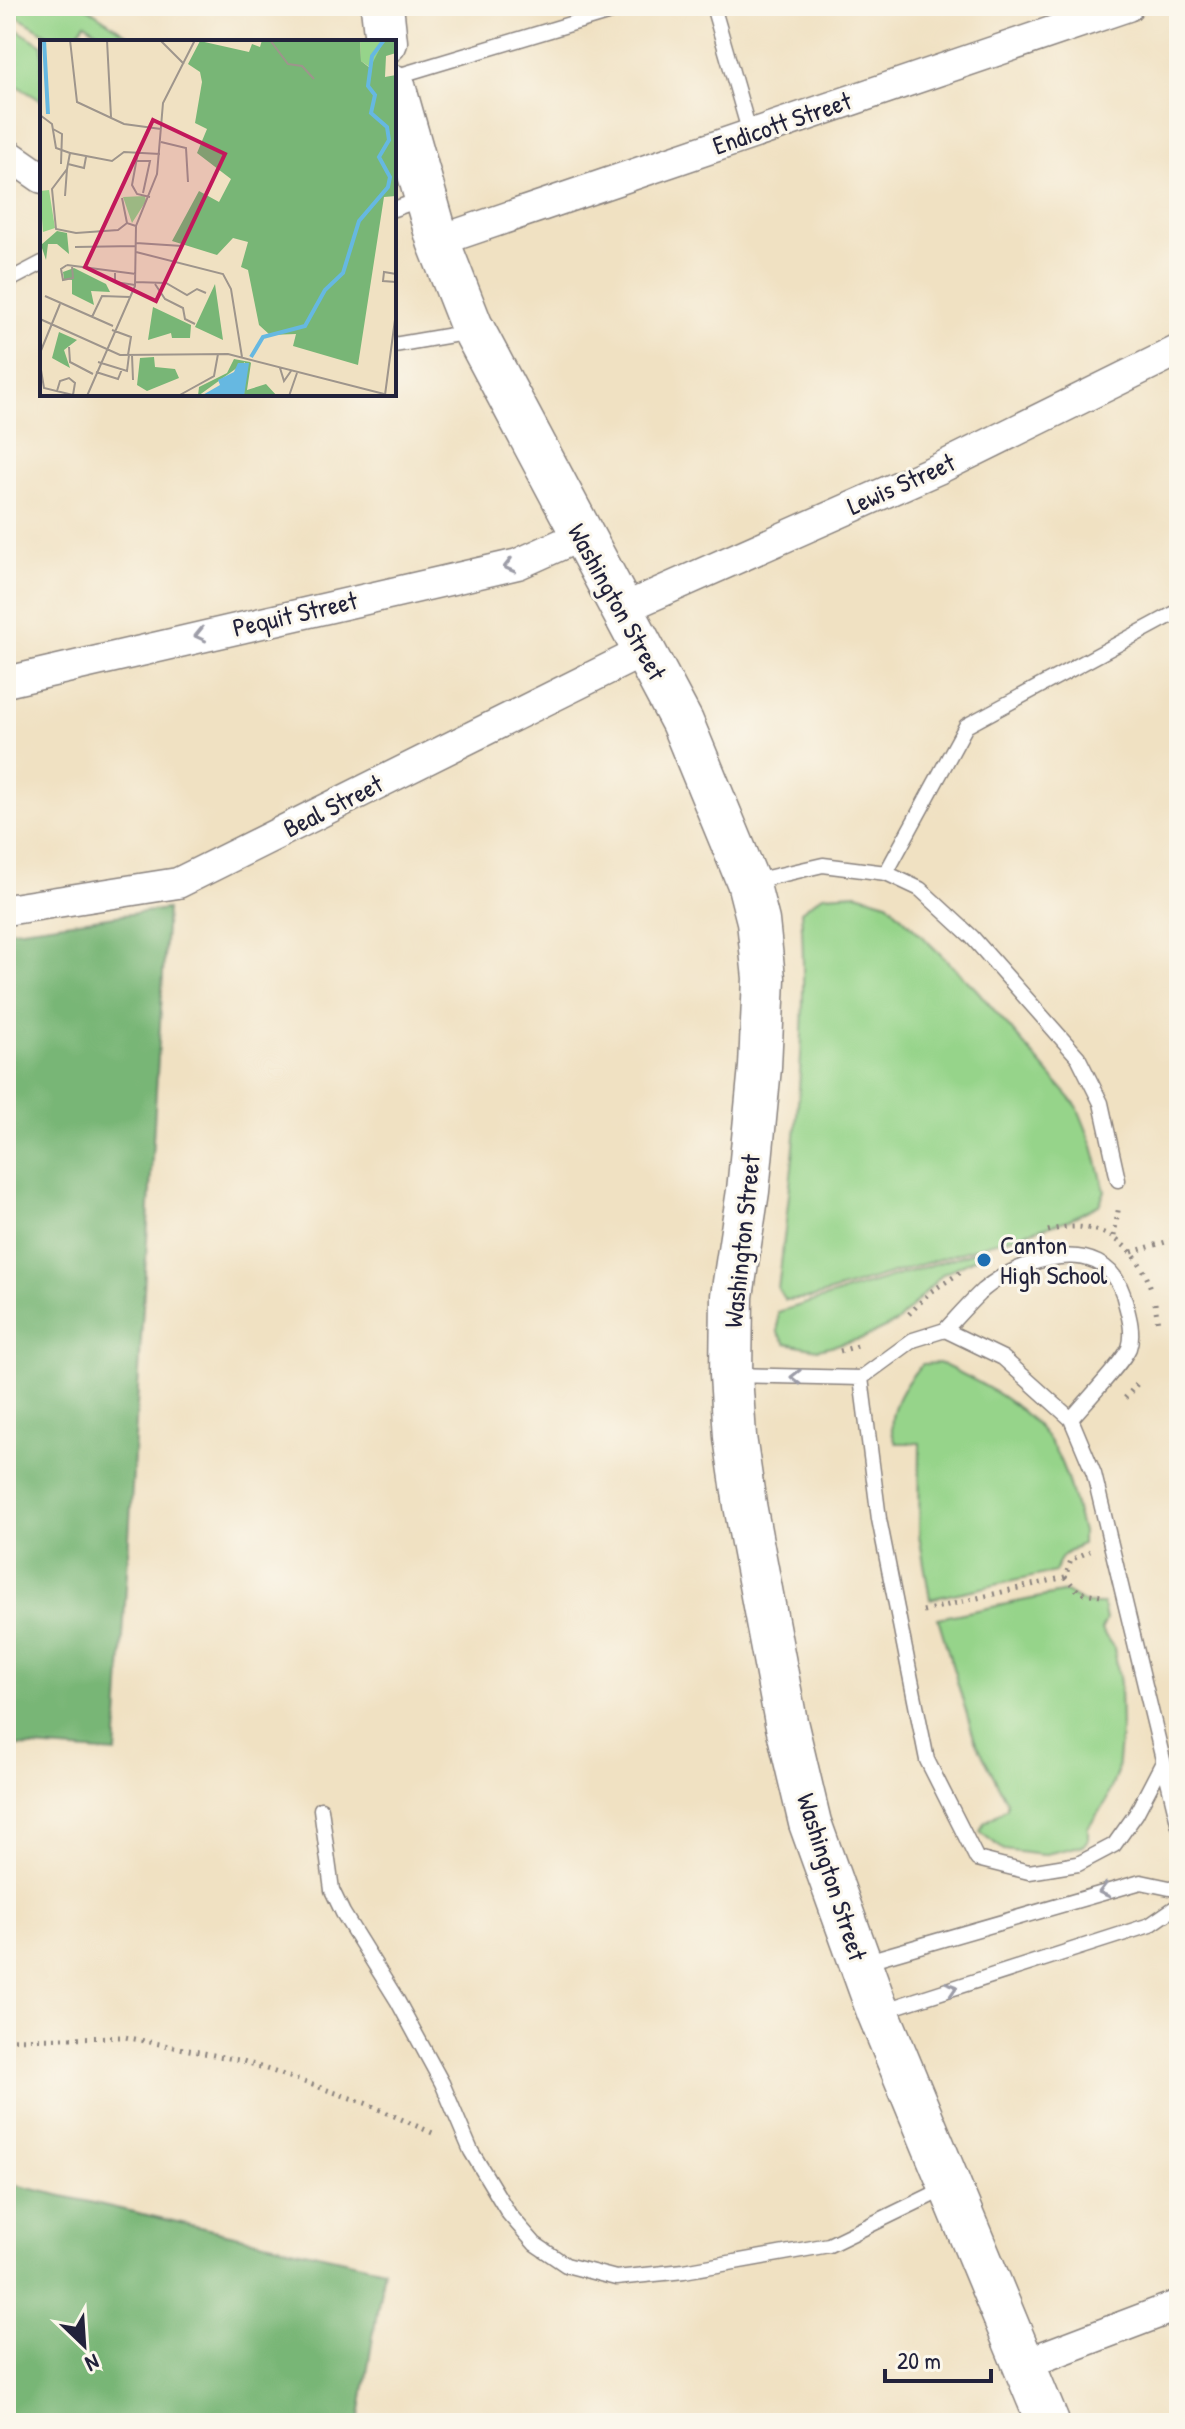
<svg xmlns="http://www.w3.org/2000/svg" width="1185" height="2429" viewBox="0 0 1185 2429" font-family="'Patrick Hand',sans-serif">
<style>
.green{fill:#96d48a;stroke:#5c7b62;stroke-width:2}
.forest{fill:#78b676;stroke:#4d6c58;stroke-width:2}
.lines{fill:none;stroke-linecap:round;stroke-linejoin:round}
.service-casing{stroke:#89827e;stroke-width:17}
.minor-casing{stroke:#89827e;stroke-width:33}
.secondary-casing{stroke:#89827e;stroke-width:45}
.path{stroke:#89827e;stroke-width:5;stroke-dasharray:2 6;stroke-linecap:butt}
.service{stroke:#fff;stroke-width:14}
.minor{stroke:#fff;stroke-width:30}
.secondary{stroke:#fff;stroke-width:42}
.oneway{stroke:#9c9ca7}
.poi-dot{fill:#1f6fb2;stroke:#fbf7ec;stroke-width:3}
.labels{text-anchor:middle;stroke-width:6;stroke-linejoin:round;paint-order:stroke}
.street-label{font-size:26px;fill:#22223b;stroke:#fbf7ec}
.poi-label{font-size:26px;fill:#22223b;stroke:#fbf7ec;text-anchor:start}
.inset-river{fill:none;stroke:#66b8e1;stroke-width:4}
.inset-road{fill:none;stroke:#9e958c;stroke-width:2}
.view{fill:#c2185b;fill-opacity:0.15;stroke:#c2185b;stroke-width:4}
.inset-edge{fill:none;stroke:#22223b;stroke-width:4}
</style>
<rect width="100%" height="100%" fill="#fbf7ec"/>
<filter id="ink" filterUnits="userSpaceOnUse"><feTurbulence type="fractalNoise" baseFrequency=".0125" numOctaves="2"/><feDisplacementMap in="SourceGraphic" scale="16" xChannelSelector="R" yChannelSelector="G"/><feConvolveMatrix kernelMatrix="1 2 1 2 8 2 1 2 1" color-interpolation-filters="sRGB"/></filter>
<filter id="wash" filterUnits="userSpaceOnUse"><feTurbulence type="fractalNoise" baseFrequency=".006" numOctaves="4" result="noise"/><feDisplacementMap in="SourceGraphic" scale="32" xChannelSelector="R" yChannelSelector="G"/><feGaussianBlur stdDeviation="1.8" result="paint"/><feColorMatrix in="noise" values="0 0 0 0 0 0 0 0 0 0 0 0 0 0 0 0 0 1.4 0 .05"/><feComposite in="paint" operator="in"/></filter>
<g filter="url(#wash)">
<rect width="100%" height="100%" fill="#f0e1c2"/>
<path class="green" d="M6,6H84L138,42H111L85,23L71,42H60L6,10Z
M6,23L42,45V101L6,79Z
M857,893L887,902L976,989L1077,1106L1093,1146L1105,1191L1099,1205L1068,1220L811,1298L785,1300L778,1289C793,1165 809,1036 801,911L823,895Z
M987,1248L990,1251L943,1274L897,1322L864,1338L818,1349L786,1343L778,1333V1312Z
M939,1363C983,1383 1034,1409 1057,1454C1069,1478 1075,1507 1082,1532V1544C1068,1551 1059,1556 1055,1572L930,1599L919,1535L920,1443H896C882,1415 904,1384 922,1364Z
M1066,1592L1086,1604H1103L1106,1620L1101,1630L1114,1648L1120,1683L1121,1731L1117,1772L1106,1802L1088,1827V1839L1084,1845L1042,1855L1004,1850L980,1832L984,1823L1007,1808V1802L974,1738L938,1618Z"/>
<path class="forest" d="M167,909L116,1753L6,1745V931Z
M6,2183L384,2269L359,2423H6Z"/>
</g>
<g filter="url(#ink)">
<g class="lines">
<g class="service-casing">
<path id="service" d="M713,6L750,134
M394,77L630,6
M394,209L424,198
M6,282L42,263
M394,345L470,332
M886,873L920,889L972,937L1078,1057L1101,1103L1118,1180
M750,882L823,865L886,873L966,726L1179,611
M945,1330C957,1317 970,1302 983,1290C1020,1259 1103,1232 1123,1294C1127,1310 1135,1331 1129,1348C1122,1364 1084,1403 1071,1419
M733,1375L861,1378L913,1340L945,1330L1003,1358L1071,1419L1094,1474L1179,1826
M861,1378L879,1519L927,1760L977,1859L1029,1872L1078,1864L1114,1845L1136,1814L1162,1764
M321,1809L332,1890L343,1913L397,2000L442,2083L471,2151L509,2214L535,2244L566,2265L616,2278L684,2271L829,2245L948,2187
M864,1962L1141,1882L1179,1890
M882,2011L1150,1925L1179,1905"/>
</g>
<g class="minor-casing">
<path id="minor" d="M6,153L42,178
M438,241L1128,6
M620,610L938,469L1179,350
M6,682L518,564L580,536
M6,910L178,883L644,651
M1024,2364L1179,2305"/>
</g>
<g class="secondary-casing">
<path id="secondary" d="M382,6L386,42
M394,86L438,241L471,325L682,722L748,882L758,921L764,978L760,1067L748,1191L732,1296L731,1375L735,1437L745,1505L786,1722L810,1823L878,2012L1048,2423"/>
</g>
<path class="path" d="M302,12V6
M1048,1231C1096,1216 1138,1244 1151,1289
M1114,1236L1119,1205
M1132,1252L1179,1238
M1155,1303L1158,1324
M909,1314L930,1292L963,1271
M840,1351L861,1345
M1125,1398L1139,1382
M1065,1577L1079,1592L1101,1596
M923,1611L1065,1577L1071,1560L1090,1551
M6,2039L125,2037L243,2061L365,2103L437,2135"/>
<use href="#service" class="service"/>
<use href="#minor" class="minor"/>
<use href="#secondary" class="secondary"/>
</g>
<defs><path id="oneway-chevron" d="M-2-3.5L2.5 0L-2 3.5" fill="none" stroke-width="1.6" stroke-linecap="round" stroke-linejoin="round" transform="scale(2)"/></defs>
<g class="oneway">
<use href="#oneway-chevron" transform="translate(509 566) rotate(166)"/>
<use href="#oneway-chevron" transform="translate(200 635) rotate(167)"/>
<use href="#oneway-chevron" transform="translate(796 1377) rotate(-179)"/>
<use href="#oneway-chevron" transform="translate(1104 1891) rotate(166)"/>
<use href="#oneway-chevron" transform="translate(952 1988) rotate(-18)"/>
</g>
</g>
<circle class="poi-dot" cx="984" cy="1260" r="8"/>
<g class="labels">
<g class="street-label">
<text transform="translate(782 123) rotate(-19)" y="9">Endicott Street</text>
<text transform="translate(901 484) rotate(-24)" y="9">Lewis Street</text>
<text transform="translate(617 602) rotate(61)" y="9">Washington Street</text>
<text transform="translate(295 614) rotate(-13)" y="9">Pequit Street</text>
<text transform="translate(333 806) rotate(-27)" y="9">Beal Street</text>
<text transform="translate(742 1241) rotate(-84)" y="9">Washington Street</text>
<text transform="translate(832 1877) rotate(72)" y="9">Washington Street</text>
</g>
<g class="poi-label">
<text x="1000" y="1254">Canton<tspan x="1000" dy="30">High School</tspan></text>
</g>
</g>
<g transform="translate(40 40)">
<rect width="356" height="356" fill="#f0e1c2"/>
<path d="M320,0H344L331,28L321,21ZM9,150L15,188L3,192L0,151ZM105,156L106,161L92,183L83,157Z" fill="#96d48a"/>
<path d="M222,0H320L321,21L330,28L344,0H356V13L346,16L345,37L356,35V156L344,157L318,325L253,306L256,294L230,295L219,285L208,230L201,227L208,202L193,198L177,215L132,201L159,151L179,162L191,139L157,113L167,89L155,83L162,42L160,32L148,24L160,1L209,12L212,4L220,7ZM17,191L27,193L29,214L17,204H8L6,220L1,205ZM34,228L66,244L70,252L51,251L54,265L32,254V240L24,239L23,232ZM175,244L183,300L155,287ZM113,267L151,285L150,298H132L131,293L108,300ZM19,292L37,300L24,310L30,328L12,318ZM114,317L115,327L135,329L139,338L107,351L97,345L100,318ZM194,319L210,322L211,323L207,350L226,344L237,356H204L205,322L158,356L159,347L187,333Z" fill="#78b676"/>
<path d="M198,323H209L204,356H161L180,345L178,340L194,332Z" fill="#66b8e1"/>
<path class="inset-river" d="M4,0L8,74M211,317L223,297L265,286L285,250L303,233L319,181L348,147L350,137L339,117L349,100L347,87L331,73L335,55L328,46L332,16L344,0"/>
<path class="inset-road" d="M30,0L37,62L84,84L121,89M67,0L71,77M120,0L144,24M230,0L248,24L262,26L274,39M0,75L12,84L16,108L30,113M13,89L22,94L21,124M121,102L146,108L148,142M98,112L92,145L97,154L110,157M96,121H110L103,153M28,124L44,128L46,117M25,156L27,129M82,158L87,183M96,186L87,183L78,190L36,193L16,189L12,149L27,129L30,113L72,121L84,112L120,114M96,203L142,206M35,207L96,206M96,212L183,234L191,249L202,317M27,225L96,234M27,225L21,229L23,240L33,238L32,226M75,231V242L95,245M356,234L344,232L343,241L356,242M95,242L126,243L147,255L157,249L166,253M115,244L125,259L143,268L145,279L155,284M5,256L73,286M52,277L62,256L90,257M0,279L80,315L188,314L352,356M72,290L91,297L88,315M29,307L30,322L53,334M0,313L20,264M92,315L93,340M58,322L87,331L89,315M0,324L4,348L37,356M240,328L244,341L251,331M56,332L78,339L82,329M17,351L20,341L29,338L35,343L33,355M345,355L356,272M47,356L95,246L96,186L117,134L123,63L155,0M138,356L174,336L178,314M249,356L257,333"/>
<path class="view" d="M113,80L185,114L116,261L45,227Z"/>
<rect width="356" height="356" class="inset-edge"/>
</g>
<rect width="1185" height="2429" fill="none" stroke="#fbf7ec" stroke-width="32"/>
<g transform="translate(84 2345) rotate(155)" stroke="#fbf7ec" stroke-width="6" paint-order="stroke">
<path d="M0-6L14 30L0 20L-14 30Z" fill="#22223b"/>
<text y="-12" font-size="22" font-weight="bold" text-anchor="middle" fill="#22223b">N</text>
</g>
<path d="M885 2369v12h106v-12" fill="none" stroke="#22223b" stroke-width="4"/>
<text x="897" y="2369" font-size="24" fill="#22223b" stroke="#fbf7ec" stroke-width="6" paint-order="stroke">20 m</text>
</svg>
